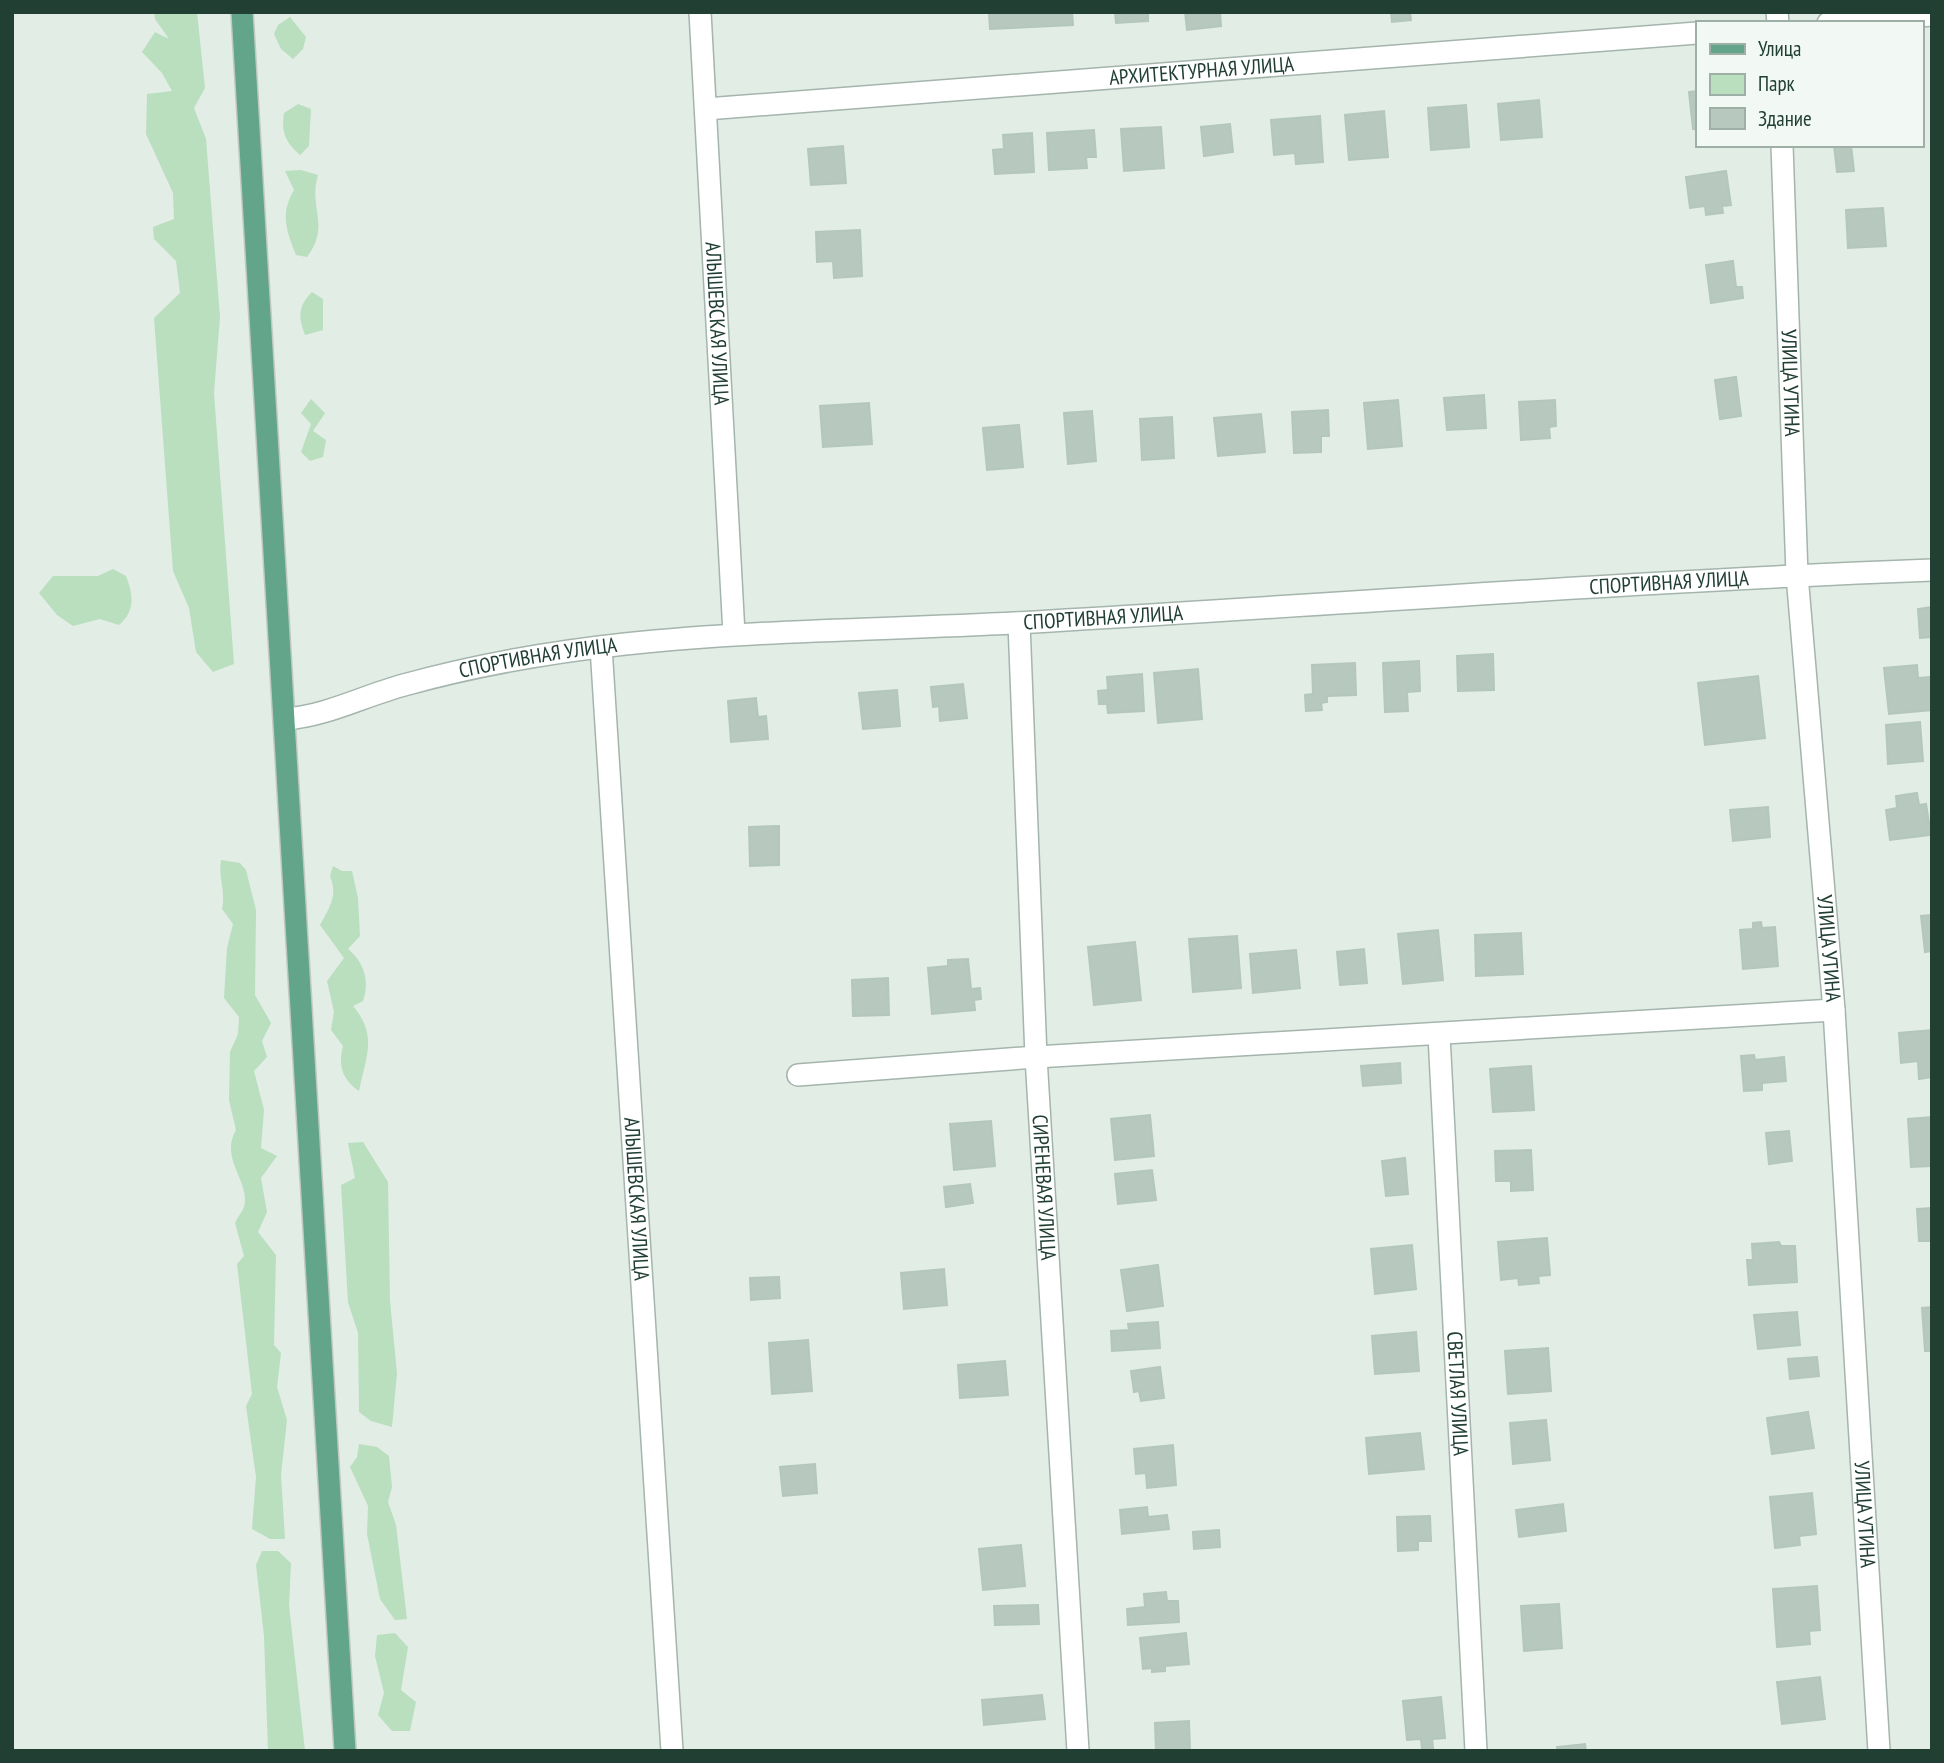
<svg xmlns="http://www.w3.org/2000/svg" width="1944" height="1763" viewBox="0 0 1944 1763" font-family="'PT Sans Narrow',sans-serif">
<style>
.green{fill:#b9dfbe}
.building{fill:#b7c8bf;stroke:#b4c7bc;stroke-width:2}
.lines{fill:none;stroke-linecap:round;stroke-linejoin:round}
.minor-casing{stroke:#a4b5ad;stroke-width:24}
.major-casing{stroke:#c1c9c6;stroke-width:24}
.minor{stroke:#fff;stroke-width:21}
.major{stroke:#63a58b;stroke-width:21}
.labels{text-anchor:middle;stroke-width:7;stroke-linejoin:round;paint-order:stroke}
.street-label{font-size:21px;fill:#213f33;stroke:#f2f9f5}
</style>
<rect width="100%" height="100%" fill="#e2ede6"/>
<path class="green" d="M154,12H197L205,88L194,108L206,139L220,317L214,393L234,664L213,672L196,652L189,608L173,571L154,318L180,293L176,261L154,239L153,227L174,219L173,193L146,134L147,94L172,91L162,73L142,52L155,32L169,39L155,19Z
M290,17L306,37L303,49L293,59L281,49L274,34L278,25Z
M298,104L311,109L309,146L300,155C285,142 281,132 284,113Z
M301,170L318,175C308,208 331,225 307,257L296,255C286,230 280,214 294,190L285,171Z
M312,292L323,299V330L305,335C298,317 298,306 312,292Z
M311,399L325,413L313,431L326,440L323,457L310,461L301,452L311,424L301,413Z
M113,569L126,576C133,594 136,611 119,625L100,619L73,626L57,615L39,593L53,576H98Z
M221,860L240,863L246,870L256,910L255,995L271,1023L262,1041L267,1057L254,1071L264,1110L261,1148L277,1156L261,1178L267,1212L258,1232L276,1255L274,1345L281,1353L277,1387L287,1420L281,1475L285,1539H270L252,1529L256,1477L246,1406L252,1394L237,1264L244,1256L235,1223C237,1218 242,1212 244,1207C251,1182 219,1159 236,1130L229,1100L230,1052L238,1034L239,1017L224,998L227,948L233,924L222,909C226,891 218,878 221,860Z
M333,866L342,871H352L358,898L360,936L348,949C364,962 370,981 363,1001L353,1006C378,1036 366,1056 359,1091C342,1079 338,1066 343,1046L331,1030L334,1012L327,981L344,958L320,925C330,906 338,896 330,876Z
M363,1142L388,1182L390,1301L397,1373L392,1427L371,1421L359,1412L358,1333L348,1302L341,1185L355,1178L348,1143Z
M359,1444L377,1447L389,1456L392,1487L388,1502L396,1525L407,1619L395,1620L380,1599L367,1534L368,1506L350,1467L357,1457Z
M262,1551H278L291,1563L289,1605L305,1751H268L264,1636L256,1565Z
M395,1633L408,1647L401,1690L416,1702L410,1731H392L378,1715L384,1693L375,1656L377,1635Z"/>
<path class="building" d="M989,12H1072L1073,25L990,29Z
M1115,12H1148V21L1116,23Z
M1185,12H1220L1221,26L1187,30Z
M1391,12H1410L1411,20L1392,22Z
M1697,91V129H1693L1689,92Z
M1539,100L1542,137L1501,140L1498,104Z
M1466,105L1469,147L1431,150L1428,108Z
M1384,111L1388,157L1349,160L1345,115Z
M1320,116L1323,162L1296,164L1295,153L1274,155L1271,120Z
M1230,124L1233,152L1204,156L1201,127Z
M1161,127L1164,168L1124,171L1121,129Z
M1094,130L1096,157H1086L1087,168L1049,170L1047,133Z
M1032,133L1034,172L995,174L993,150L1004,149L1003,135Z
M1834,145H1851L1854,171L1837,172Z
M843,146L846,183L811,185L808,149Z
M1726,171L1731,205L1722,206L1723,213L1706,215L1705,206L1690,208L1686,177Z
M1883,208L1886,246L1848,248L1846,210Z
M860,230L862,276L834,278L833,261L817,262L816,232Z
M1733,261L1736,287H1742L1743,298L1711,303L1706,265Z
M1736,377L1741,416L1720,419L1715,380Z
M1484,395L1486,428L1447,430L1444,398Z
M1398,400L1402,446L1368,449L1364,403Z
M1555,400L1556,426L1549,427L1550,438L1521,440L1519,402Z
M869,403L872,444L823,447L820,406Z
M1328,410L1329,436H1321V452L1294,453L1292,412Z
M1092,411L1096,461L1068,464L1064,413Z
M1261,414L1265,452L1218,456L1214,418Z
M1172,417L1174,458L1142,460L1140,419Z
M1019,425L1023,467L987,470L983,428Z
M1932,607V637L1920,638L1918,609Z
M1493,654L1494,690L1458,691L1457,656Z
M1419,661L1420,691L1407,692L1408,711L1385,712L1383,663Z
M1355,663L1356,695L1327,696V702L1321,703L1322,710L1306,711L1305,695L1313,694L1312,665Z
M1917,665L1918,678L1930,677L1932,710L1889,714L1884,668Z
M1198,669L1202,719L1158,723L1154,673Z
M1142,674L1144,711L1108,713L1107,704H1099L1098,691L1108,690L1107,677Z
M1758,676L1765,738L1705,745L1698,683Z
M963,684L967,718L940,721L939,706L933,707L931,687Z
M897,690L900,726L863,729L859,693Z
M756,698L758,717L766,716L768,739L731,742L728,701Z
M1920,722L1923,761L1888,764L1886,725Z
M1917,793L1919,805L1926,804L1931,835L1890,840L1886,810L1897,808L1896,796Z
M1768,807L1770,837L1733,841L1730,810Z
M779,826V865L750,866L749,827Z
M1932,915V951L1925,952L1921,916Z
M1761,922L1762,928L1775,927L1778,966L1743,969L1740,930L1753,929V923Z
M1438,930L1443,980L1403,984L1398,934Z
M1521,933L1523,974L1476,976L1475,935Z
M1237,936L1241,988L1193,992L1189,939Z
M1135,942L1141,1000L1094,1005L1088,947Z
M1364,949L1367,983L1340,985L1337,952Z
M1296,950L1300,988L1253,993L1250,954Z
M968,959L971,989L980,988L981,999L974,1000L975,1010L932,1014L928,968L948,966V960Z
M888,978L889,1015L853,1016L852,980Z
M1932,1030V1077L1919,1079L1918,1061L1901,1063L1899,1033Z
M1754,1055L1755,1060L1784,1057L1786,1081L1762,1083V1090L1744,1091L1741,1056Z
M1400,1063L1401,1083L1363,1086L1361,1066Z
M1531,1066L1534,1110L1493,1112L1490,1069Z
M1150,1115L1154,1156L1115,1160L1111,1119Z
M1932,1117V1166L1911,1167L1908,1119Z
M991,1121L995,1166L954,1170L950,1124Z
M1789,1131L1792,1161L1769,1164L1766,1133Z
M1531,1150L1533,1190L1511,1191V1181H1496L1495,1151Z
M1405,1158L1408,1194L1386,1196L1382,1161Z
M1152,1170L1156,1200L1118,1204L1115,1174Z
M970,1184L973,1203L946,1207L944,1187Z
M1932,1208V1241H1919L1917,1209Z
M1547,1238L1550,1275L1538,1276L1539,1283L1519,1285L1518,1278L1501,1280L1498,1242Z
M1779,1242L1781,1246H1795L1797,1282L1749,1285L1747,1260H1753L1752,1244Z
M1412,1245L1416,1289L1375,1294L1371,1249Z
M1158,1265L1163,1306L1127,1311L1121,1270Z
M944,1269L947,1305L904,1309L901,1273Z
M779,1277L780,1298L751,1300L750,1278Z
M1932,1307V1351H1925L1922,1308Z
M1797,1312L1800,1345L1758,1349L1754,1315Z
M1158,1322L1160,1348L1112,1351L1111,1331L1129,1330L1128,1324Z
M1416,1332L1419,1371L1375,1374L1372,1336Z
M808,1340L812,1391L772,1394L769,1343Z
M1548,1348L1551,1391L1508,1394L1505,1351Z
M1817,1357L1819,1376L1790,1379L1788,1359Z
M1005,1361L1008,1395L960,1398L958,1365Z
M1160,1367L1164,1398L1141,1401L1139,1391L1134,1392L1131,1371Z
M1808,1412L1814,1448L1772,1454L1767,1418Z
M1546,1420L1550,1460L1513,1464L1510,1423Z
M1420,1433L1424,1469L1369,1474L1366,1438Z
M1173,1445L1176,1485L1147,1488L1146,1473L1136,1474L1134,1449Z
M815,1464L817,1493L783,1496L780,1467Z
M1812,1493L1816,1534L1799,1536L1800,1545L1775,1548L1770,1497Z
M1563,1504L1566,1531L1519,1537L1516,1510Z
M1147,1507L1148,1517L1167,1515L1169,1529L1122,1534L1120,1510Z
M1430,1516L1431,1541H1418V1550L1398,1551L1397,1517Z
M1219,1530L1220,1547L1194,1549L1193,1532Z
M1021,1545L1025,1586L983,1590L979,1549Z
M1817,1586L1820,1630L1809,1631L1810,1644L1777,1647L1773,1589Z
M1166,1592L1167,1601H1178L1179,1622L1128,1625L1127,1609L1145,1607L1144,1594Z
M1559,1604L1562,1648L1524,1651L1521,1606Z
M1038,1605L1039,1624L995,1625L994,1606Z
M1186,1633L1189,1664L1165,1666V1671L1152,1672V1668L1143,1669L1140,1638Z
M1820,1677L1825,1719L1782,1724L1777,1682Z
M1042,1695L1045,1719L984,1725L982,1700Z
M1441,1697L1445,1738L1432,1739L1433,1748L1422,1749L1421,1739L1407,1740L1403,1701Z
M1189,1721L1190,1751H1156L1155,1723Z
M1585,1744L1586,1751H1558L1557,1747Z"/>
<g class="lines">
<g class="minor-casing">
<g id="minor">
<path id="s1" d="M700,12L734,634"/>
<path d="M1777,12L1778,23"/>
<path d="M1828,23L1932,15"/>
<path id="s2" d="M706,109L1697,33"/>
<path id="s3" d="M1782,145L1797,575L1834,1010L1879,1751"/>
<path id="s4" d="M1019,623L1036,1057L1078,1751"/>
<path id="s5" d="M601,647L672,1751"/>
<path id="s6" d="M285,719C327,716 363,696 404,685C476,665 551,652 625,644C772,628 919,630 1066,620C1355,603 1643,581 1932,570"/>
<path id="s7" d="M1439,1035L1476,1751"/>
<path d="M798,1075L1036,1057L1834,1010"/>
</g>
</g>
<g class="major-casing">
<path id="major" d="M242,12L345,1751"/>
</g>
<use href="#minor" class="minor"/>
<use href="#major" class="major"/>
</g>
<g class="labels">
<g class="street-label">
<text dy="7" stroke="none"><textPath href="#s2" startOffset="497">АРХИТЕКТУРНАЯ УЛИЦА</textPath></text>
<text dy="7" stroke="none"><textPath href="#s1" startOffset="312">АЛЫШЕВСКАЯ УЛИЦА</textPath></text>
<text dy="7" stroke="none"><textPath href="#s3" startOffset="238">УЛИЦА УТИНА</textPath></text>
<text dy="7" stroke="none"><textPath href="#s6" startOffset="1395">СПОРТИВНАЯ УЛИЦА</textPath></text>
<text dy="7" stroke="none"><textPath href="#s6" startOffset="828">СПОРТИВНАЯ УЛИЦА</textPath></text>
<text dy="7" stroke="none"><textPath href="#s6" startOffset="261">СПОРТИВНАЯ УЛИЦА</textPath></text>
<text dy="7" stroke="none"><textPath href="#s3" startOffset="805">УЛИЦА УТИНА</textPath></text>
<text dy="7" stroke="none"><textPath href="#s4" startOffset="565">СИРЕНЕВАЯ УЛИЦА</textPath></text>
<text dy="7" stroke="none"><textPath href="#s5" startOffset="553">АЛЫШЕВСКАЯ УЛИЦА</textPath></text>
<text dy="7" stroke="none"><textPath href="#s7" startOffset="359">СВЕТЛАЯ УЛИЦА</textPath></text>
<text dy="7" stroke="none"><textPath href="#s3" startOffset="1372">УЛИЦА УТИНА</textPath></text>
</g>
</g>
<rect width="1944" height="1763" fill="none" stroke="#213f33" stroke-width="28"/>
<rect x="1696" y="21" width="228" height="126" fill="#f2f9f5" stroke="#9eafa7" stroke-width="2"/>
<rect x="1710" y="44" width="35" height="10" fill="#63a58b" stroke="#9eafa7" stroke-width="2"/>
<text x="1758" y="56" font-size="21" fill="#213f33">Улица</text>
<rect x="1710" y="74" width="35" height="21" fill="#b9dfbe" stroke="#9eafa7" stroke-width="2"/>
<text x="1758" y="91" font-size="21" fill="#213f33">Парк</text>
<rect x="1710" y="108" width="35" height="21" fill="#b7c8bf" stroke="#9eafa7" stroke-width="2"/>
<text x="1758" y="126" font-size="21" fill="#213f33">Здание</text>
</svg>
